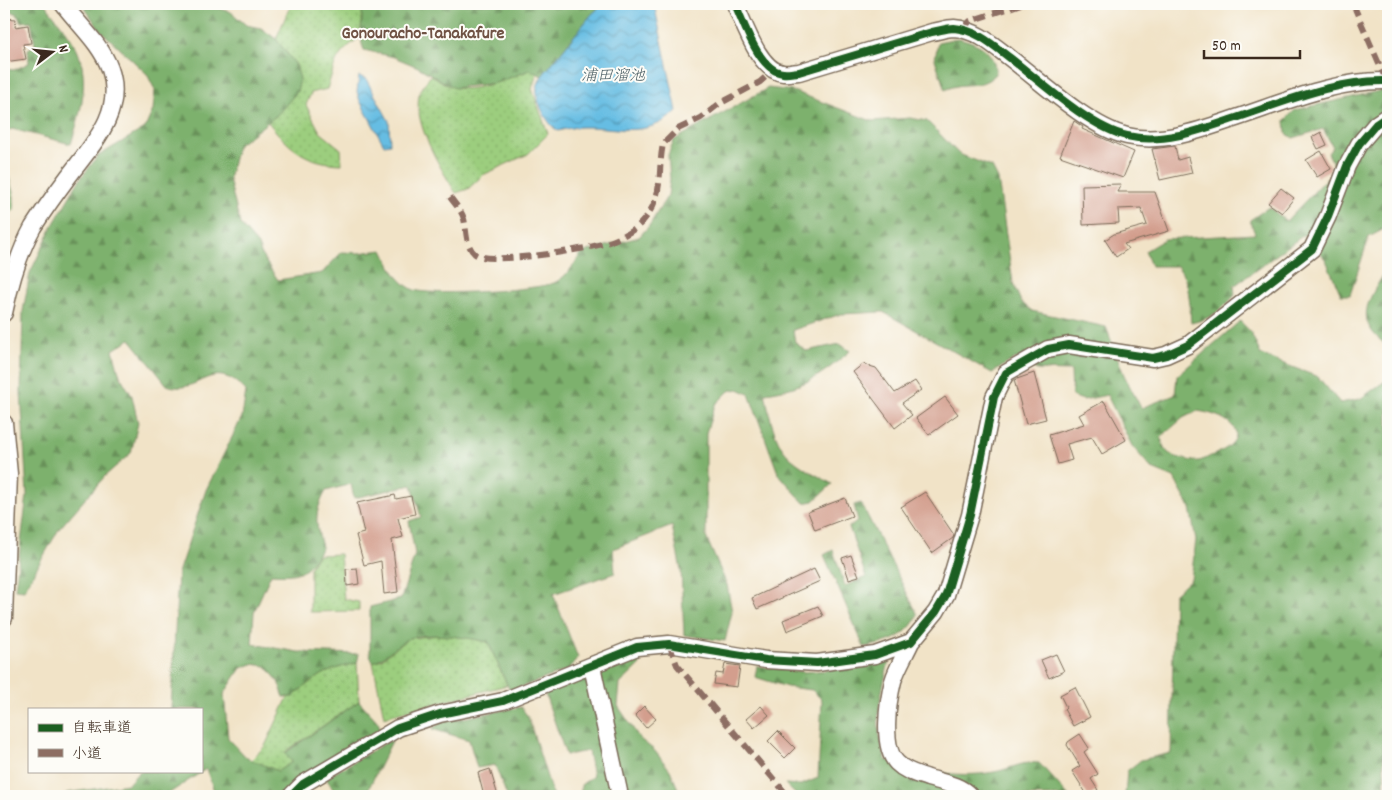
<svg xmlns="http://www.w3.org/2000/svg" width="1392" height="800" viewBox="0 0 1392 800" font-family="Dekko,'Klee One',sans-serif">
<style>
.grass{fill:url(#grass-dots);stroke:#6c7c4e}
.forest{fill:url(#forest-firs);stroke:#5c6e46;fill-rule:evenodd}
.water{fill:url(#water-waves);stroke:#507480}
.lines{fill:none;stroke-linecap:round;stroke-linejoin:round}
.stream{stroke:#66bde3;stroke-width:4}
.building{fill:#d39e8d}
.minor-casing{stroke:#7b6b59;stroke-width:19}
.minor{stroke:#fff;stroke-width:16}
.quiet{stroke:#8d6e63;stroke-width:6;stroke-dasharray:12 6;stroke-linecap:butt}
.cycleway-casing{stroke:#fdfcf7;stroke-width:11}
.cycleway{stroke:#1b5e20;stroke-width:8}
.labels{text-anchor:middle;stroke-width:4;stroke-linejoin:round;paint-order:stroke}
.water-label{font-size:16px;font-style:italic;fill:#4a5d63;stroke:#fdfcf7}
.quarter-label{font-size:18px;font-weight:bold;fill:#705345;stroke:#fdfcf7}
</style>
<defs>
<pattern id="grass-dots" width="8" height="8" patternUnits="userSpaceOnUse" patternTransform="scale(1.25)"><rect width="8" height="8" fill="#9cce7e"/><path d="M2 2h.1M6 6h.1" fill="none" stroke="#87b16c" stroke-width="1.8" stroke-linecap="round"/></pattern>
<pattern id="forest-firs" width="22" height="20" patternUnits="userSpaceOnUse" patternTransform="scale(1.25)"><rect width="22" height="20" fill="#7db16d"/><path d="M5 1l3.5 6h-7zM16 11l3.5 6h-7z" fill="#689059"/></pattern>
<pattern id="water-waves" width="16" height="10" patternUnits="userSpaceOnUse" patternTransform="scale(1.25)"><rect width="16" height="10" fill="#66bde3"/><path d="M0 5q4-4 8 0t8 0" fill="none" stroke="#559ab7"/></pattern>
</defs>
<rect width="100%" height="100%" fill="#fdfcf7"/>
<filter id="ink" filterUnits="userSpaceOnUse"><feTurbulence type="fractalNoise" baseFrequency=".02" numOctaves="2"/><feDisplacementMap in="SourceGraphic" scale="10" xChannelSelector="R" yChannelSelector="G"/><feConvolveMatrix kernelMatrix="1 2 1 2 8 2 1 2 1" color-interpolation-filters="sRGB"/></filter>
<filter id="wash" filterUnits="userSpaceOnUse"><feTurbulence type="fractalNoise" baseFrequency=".0096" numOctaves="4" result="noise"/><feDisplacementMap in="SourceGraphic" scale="20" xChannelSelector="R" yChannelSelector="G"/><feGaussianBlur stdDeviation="1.12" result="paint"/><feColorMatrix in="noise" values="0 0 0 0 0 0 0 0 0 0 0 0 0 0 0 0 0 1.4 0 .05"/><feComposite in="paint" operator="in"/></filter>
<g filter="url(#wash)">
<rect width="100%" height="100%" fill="#f1e3c7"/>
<path class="grass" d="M291,4H361L363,13L360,37C334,57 337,59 327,89L311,93L306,105L320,132L341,149L342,164C306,163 290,149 268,122L277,115L296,65L276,39Z
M530,70L537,73L532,89L548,134L528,154L483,175L468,189L456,193C441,169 413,124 419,95C421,87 426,82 431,75C438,79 445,84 453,87C473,94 511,77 530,70Z
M340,554L344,599L359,602V611L310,612V567L318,555Z
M440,635L465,637L488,642L507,685L384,717L373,662L382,659L408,638Z
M357,663L359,701L285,752L293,762L278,771L251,760L265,746L288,697H293C313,677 329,669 357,663Z"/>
<path class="forest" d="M4,4H45C56,19 71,35 78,52C90,83 80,114 71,144L12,129L4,133V69L14,70L29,63L28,49L35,45L31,21L21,22L16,13L4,10Z
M82,4H206L231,12L246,25L261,28L276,39L296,65L300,79L297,92L277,115L237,146L229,179L240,224L258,245L262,256L278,280L322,273L342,252L358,253L383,250C391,266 396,280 412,289C424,297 543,290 556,282C567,276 575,264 581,253L639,237L649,226L668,195L670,179L668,155L674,140L768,88L793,91L872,121L910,118L927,121L959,154L992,167L998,179L1013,283L1021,302L1032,311L1106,327L1124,375L1141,408L1175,395L1177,376L1240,321L1250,331L1261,355L1318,377L1340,403L1360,399L1388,379V636L1381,690L1385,796H1125L1127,771L1141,760L1171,753L1174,594L1191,579L1196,540L1190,508L1174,478L1152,469L1132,446L1107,395L1083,400L1072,396L1071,371L1037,370L1016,358L992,373L883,312L841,314L793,330L795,342L806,351L840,344L850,351C821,376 804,388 765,393C769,411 772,432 782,448C792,464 816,474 832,484L814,501L804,503L778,473L749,394L738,389L729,391L715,405L706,433V537L727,585L732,612L725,641L684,635L681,570L672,526L613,549L615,573L553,594L578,658L568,670L510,691L488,642C470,638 422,630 406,640C394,647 386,657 373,662L370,655V607L401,599L415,554L409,521L421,517L412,485L354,498L351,484L326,491C313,514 316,524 322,547C307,573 300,576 271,574L254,612L252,644L298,652L359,654L357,663C329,669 313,677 293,697H284L278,681L266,666L252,664L241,668L224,694L228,738L247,758L278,771L292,762L285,753L359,701L378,722L381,731L283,796H216L206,769L165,796H66V793L128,784L140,771H201V709H171L178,573L206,490L242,417L246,391C211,354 199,397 167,385L130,339L113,350L120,376L132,396L138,423L131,453L105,476L59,529L24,590L15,589L27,495L21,392L23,311L30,273L53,225L80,179L98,156L145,128L153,110L155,90L147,74L100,30ZM1197,411C1230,415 1257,437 1213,455C1208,457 1201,462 1195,461C1190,461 1185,459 1180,458C1168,455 1163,450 1161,437L1183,418Z
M361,4H603L591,15L542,76L530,70L496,83L454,88L418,67L394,57L364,50C357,35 365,20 361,4Z
M958,38C979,43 994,50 996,74C979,91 965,80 945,90L935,59L938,42Z
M1388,89V227L1369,237L1350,295H1341L1326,260L1305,234L1234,286L1235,295C1222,310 1211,319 1191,323C1189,302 1191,282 1177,266H1151L1145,251L1165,239L1255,234L1250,220L1269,207L1286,221L1336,169L1328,153L1333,147L1323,129L1293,138L1286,133L1285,120L1295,110Z
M4,159L14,196V210L4,216Z
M1388,267V346C1350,320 1370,298 1388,267Z
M861,503L918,615C906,638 888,643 864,647L824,555L833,550L845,586L866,577L849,527L858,521L854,505Z
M630,655L638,656L640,665L620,684L618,706L640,739L654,750L670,770L681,796H581V785L593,776L588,751L566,755L545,694Z
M889,661C880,701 872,719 886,760C922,770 956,779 994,772C1011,769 1022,761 1039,763L1069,796H797L785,784L801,785L818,778L822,700L812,690L787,687L755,677L757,666L804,672L853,668Z
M521,707L528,717L553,796H507L495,765L477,768L469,740L432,729L442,722Z
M392,741L365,796H338L326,778L387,742Z"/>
<path class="water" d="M603,4H654L677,111C646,140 617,126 581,127C574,127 565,129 558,131C547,124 535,101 537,87C538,84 540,79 542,76L591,15Z
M359,76L366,79L389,121L390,144L384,145L360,101L357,92Z"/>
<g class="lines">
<path class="stream" d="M1388,672V739"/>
</g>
<g id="blocks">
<path class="building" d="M4,18L16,19L15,27L28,25L31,43L23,44L26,59L4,62Z
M1074,121L1083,127L1082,129L1134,152L1123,178L1060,156Z
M1321,132L1327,145L1318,149L1312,137Z
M1175,146L1178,160L1188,157L1192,173L1160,180L1152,149Z
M1321,151L1331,169L1317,177L1306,160Z
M1121,184L1117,192H1155L1169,231L1124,244L1128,249L1116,257L1105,240L1114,234L1147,225L1141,208L1118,209L1119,223L1083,225L1082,185Z
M1281,188L1294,198L1282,213L1268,203Z
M863,364L876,368L895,393L915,381L921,390L902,403L912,415L895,428L853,372Z
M1034,373L1046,419L1026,424L1014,380Z
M945,397L958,414L929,435L916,418Z
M1104,401L1126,440L1102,454L1092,437L1067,444L1072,460L1058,464L1049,435L1084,424L1079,415Z
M925,492L954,535L953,538L932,553L901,507Z
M395,495L396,499L411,496L415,514L398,518L403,537L392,540L398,592L384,594L381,561L364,565L356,535L364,533L357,503Z
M845,498L852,516L815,530L808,512Z
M851,555L859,576L849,579L842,558Z
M357,568L359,584L347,586L346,569Z
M814,569L820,581L757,609L752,598Z
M818,606L823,616L787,631L783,620Z
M1056,654L1064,671L1049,678L1041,660Z
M725,664L740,666L737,687L714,684L716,673L723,674Z
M1075,687L1090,717L1073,726L1064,709L1066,707L1060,695Z
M644,706L656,719L646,728L635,715Z
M761,706L769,715L754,728L746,719Z
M778,731L795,748L785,758L768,741Z
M1080,734L1089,748L1084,752L1098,774L1091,779L1098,790L1088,796L1072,771L1080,766L1067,745L1068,742Z
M490,769L498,796H484L478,773Z"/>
</g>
</g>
<g filter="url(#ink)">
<use href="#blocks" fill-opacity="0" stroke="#7b6b59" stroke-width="1"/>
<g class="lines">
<g class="minor-casing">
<path id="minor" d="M735,4C744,23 759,71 783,73C788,74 794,72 799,72L932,32C939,31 947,28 954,28C977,30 993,45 1010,58C1041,82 1089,127 1127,136C1161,144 1198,131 1230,120C1280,104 1335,79 1388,81
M4,313C10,284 18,254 33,227C44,210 56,193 68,177C92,145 125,112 110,69C101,44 79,25 63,4
M4,423L9,474L4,618
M911,642C905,655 897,668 893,681C888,701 881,747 897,763C906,772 917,774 928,778C941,782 961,785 970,796
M592,666L620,796
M291,796L303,784L398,728L440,714L503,701L637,647L669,644L766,660L817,663L875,655L911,642L936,612L946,595L970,515L994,397L1006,373L1048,349L1069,345L1153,358L1166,355L1188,345L1312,249L1328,216L1347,166L1359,144L1376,124L1388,116"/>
</g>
<use href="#minor" class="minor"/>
<path class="quiet" d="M1353,4L1386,80
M963,30L970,21L1021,4
M450,197C454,203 462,211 464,219C467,231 465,245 475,254C489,266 591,249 609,242C620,238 634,231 642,222C665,196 657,174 663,144L678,129L701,118L719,104L760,82L773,70
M669,644L677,665L788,796"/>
<g class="cycleway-casing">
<path id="cycleway" d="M735,4C744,23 759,71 783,73C788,74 794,72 799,72L932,32C939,31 947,28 954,28C977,30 993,45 1010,58C1041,82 1089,127 1127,136C1161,144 1198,131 1230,120C1280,104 1335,79 1388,81
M291,796L303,784L398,728L440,714L503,701L637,647L669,644L766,660L817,663L875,655L911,642L936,612L946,595L970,515L994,397L1006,373L1048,349L1069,345L1153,358L1166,355L1188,345L1312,249L1328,216L1347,166L1359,144L1376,124L1388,116"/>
</g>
<use href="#cycleway" class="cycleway"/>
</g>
</g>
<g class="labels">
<g class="water-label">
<text x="613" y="80">浦田溜池</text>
</g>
<g class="quarter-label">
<text x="423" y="38">Gonouracho-Tanakafure</text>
</g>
</g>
<rect width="1392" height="800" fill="none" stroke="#fdfcf7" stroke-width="20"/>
<rect x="28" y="708" width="175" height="65" fill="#fdfcf7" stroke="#afa8a0"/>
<rect x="38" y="724" width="25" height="8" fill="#1b5e20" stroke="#afa8a0"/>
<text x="72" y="732" font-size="15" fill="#3b2a1e">自転車道</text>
<rect x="38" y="749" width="25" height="8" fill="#8d6e63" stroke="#afa8a0"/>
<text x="72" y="758" font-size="15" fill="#3b2a1e">小道</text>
<g transform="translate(52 52) rotate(74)" stroke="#fdfcf7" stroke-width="4" paint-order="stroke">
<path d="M0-4L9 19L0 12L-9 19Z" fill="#3b2a1e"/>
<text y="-8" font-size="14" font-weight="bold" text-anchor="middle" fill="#3b2a1e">N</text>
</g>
<path d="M1204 50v8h96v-8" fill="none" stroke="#3b2a1e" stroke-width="2.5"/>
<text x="1212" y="50" font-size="15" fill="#3b2a1e" stroke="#fdfcf7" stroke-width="4" paint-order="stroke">50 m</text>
</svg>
